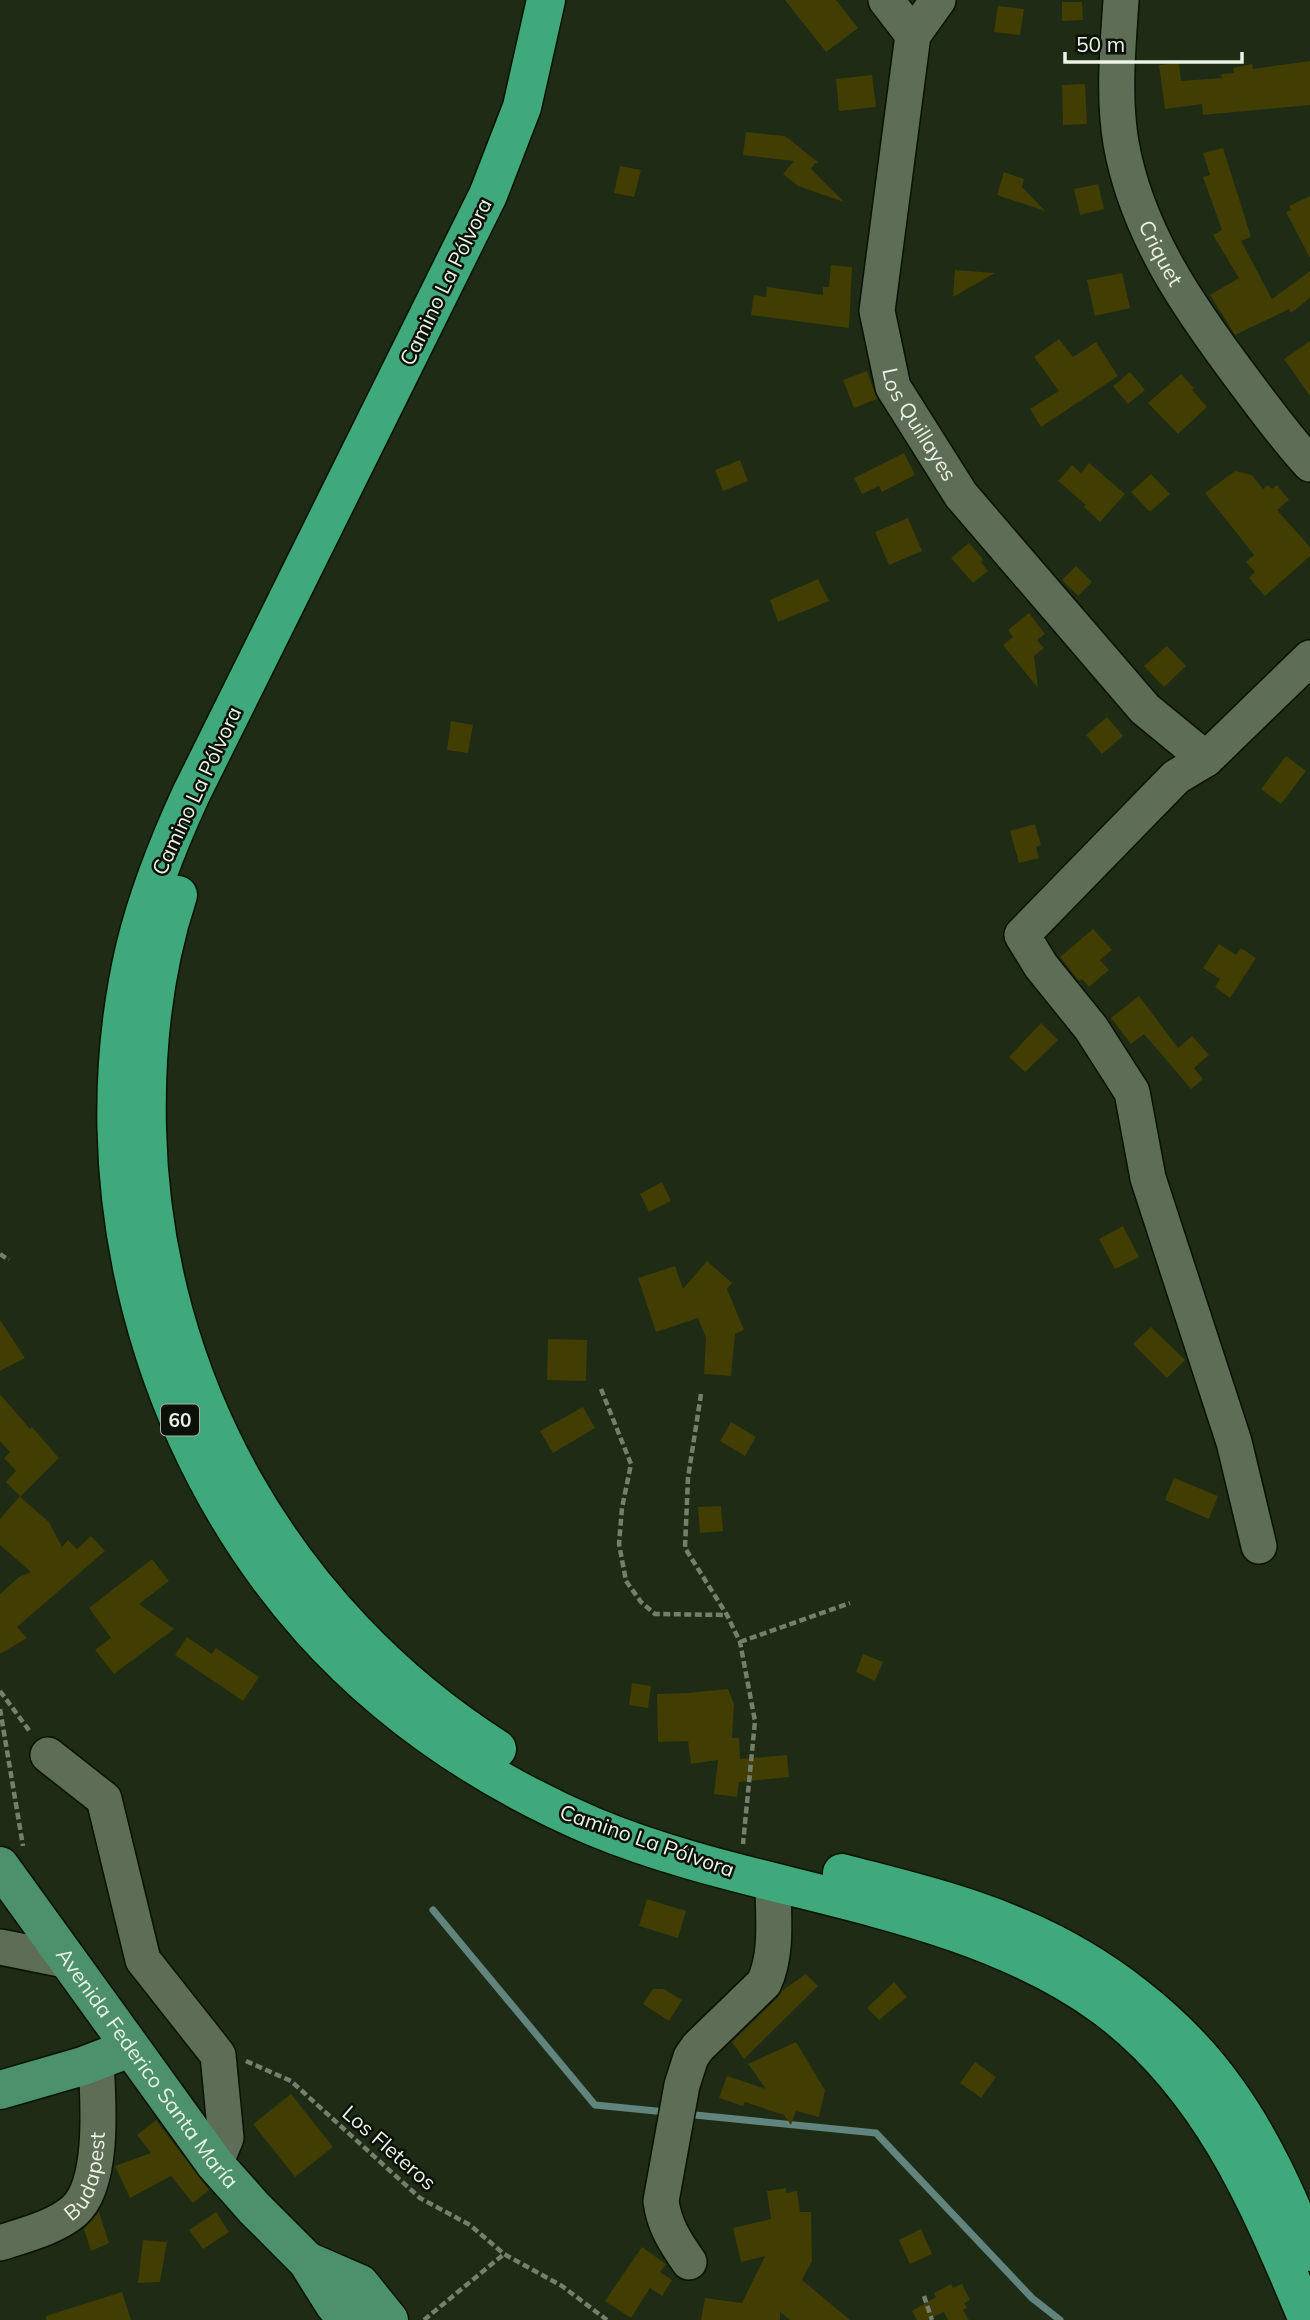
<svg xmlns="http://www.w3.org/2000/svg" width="1310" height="2320" viewBox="0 0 1310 2320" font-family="Mulish,sans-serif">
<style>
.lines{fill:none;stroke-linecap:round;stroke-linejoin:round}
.stream{stroke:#62847e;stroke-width:7}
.building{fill:#423d02}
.minor-casing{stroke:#081302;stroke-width:38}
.major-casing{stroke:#081302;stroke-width:41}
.highway-casing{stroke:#081302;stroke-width:41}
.path{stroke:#747f6c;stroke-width:4.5;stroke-dasharray:7 3.5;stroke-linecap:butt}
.minor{stroke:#5e6d55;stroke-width:35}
.major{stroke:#4c916c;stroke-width:38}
.highway{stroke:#40a97c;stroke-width:38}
.labels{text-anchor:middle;stroke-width:5;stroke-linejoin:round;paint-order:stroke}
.shield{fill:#0c1108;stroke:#a7afa3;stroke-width:2}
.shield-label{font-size:19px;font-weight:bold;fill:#eaf3e5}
.street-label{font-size:21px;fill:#eaf3e5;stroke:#0c1108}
</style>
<rect width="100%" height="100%" fill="#1e2b15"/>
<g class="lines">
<path class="stream" d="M433,1910L595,2105L666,2112
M685,2114L876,2133L1032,2298L1060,2320"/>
</g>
<path class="building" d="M785,0H836L858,28L826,52Z
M1062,2H1082L1083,20L1062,21Z
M998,6L1024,9L1020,35L994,32Z
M1310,61V105L1203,115L1202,104L1165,109L1159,65L1179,63L1181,81L1222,78L1221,74L1234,73L1233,68L1252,64L1253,69Z
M872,75L876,107L839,111L836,79Z
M1085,84L1087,124L1063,125L1062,85Z
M746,132L785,136L819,163H815L811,169L844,202L798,186L783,174L794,161L743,155Z
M1223,148L1251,237L1241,241L1272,299L1310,271V298L1291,313L1289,309L1235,335L1210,295L1239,278L1213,235L1222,230L1203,177L1210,175L1203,153Z
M620,166L641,170L634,197L614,193Z
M1004,172L1024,179L1022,187L1045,211L997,195Z
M1098,184L1104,209L1080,215L1074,189Z
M1310,196V258L1286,212L1291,210L1289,206Z
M831,265L852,267L849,328L751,315L754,295L766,297L767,287L823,295V287H829Z
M955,270L995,273L953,297Z
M1122,273L1130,308L1095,316L1087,280Z
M1059,339L1073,357L1096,342L1118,376L1041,427L1030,409L1059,391L1034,357Z
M1310,341V396L1284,359Z
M867,371L877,399L854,408L843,380Z
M1130,372L1145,390L1128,404L1113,386Z
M1181,374L1194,388L1192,390L1207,407L1178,434L1148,403Z
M904,453L915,475L882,492L879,486L862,494L854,478Z
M740,460L748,481L723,491L715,470Z
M1089,463L1125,494L1100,522L1084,507L1086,505L1058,481L1072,465L1081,473Z
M1235,471L1252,475L1263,489L1268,485L1272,489L1277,485L1289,500L1277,510L1310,547V556L1265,596L1249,578L1255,572L1246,562L1254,555L1205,493Z
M1151,474L1170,494L1150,512L1131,492Z
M908,518L922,551L889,565L875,532Z
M969,543L983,559L981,562L988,571L973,583L951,558Z
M1076,566L1092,582L1078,596L1062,580Z
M818,579L829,601L778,622L770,600Z
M1029,613L1045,634L1037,640L1044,648L1034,656L1038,688L1003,645L1013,637L1008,630Z
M1167,646L1186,666L1164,687L1144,666Z
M1107,717L1123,736L1102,754L1086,735Z
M451,721L473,725L468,753L447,750Z
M1286,756L1306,771L1281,804L1261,789Z
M1035,824L1041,845L1036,847L1039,858L1019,863L1010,831Z
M1093,929L1112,950L1100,960L1109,970L1089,987L1082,979L1079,981L1060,957Z
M1219,944L1236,955L1241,948L1256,958L1230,998L1215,987L1220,979L1203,968Z
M1139,996L1178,1048L1192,1036L1209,1055L1194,1068L1203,1079L1191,1089L1144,1034L1131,1044L1111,1018Z
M1041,1023L1058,1040L1025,1072L1009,1057Z
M662,1182L671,1201L649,1212L640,1194Z
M1123,1226L1139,1257L1115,1269L1099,1239Z
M707,1261L732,1283L727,1289L744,1330L735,1334L731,1376L704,1374L706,1338L698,1318L656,1332L638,1278L675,1266L683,1289Z
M0,1320L25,1358L0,1371Z
M1151,1327L1185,1360L1167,1378L1133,1344Z
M548,1339L587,1340L586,1381L547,1380Z
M0,1394L30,1429L32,1427L59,1458L20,1497L49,1522L62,1547L68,1540L77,1549L91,1536L105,1551L17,1627L27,1638L0,1654V1594L19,1577L31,1572L0,1545V1519L20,1496L6,1482L16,1471L4,1458L10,1452L0,1441Z
M583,1407L595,1428L553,1453L540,1431Z
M731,1422L756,1437L745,1456L720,1441Z
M1174,1478L1218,1496L1209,1519L1165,1500Z
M721,1506L723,1531L700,1533L698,1507Z
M152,1559L169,1581L139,1604L174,1629L114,1674L95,1650L111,1638L89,1608Z
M187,1637L212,1654L216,1648L259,1677L243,1701L175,1655Z
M863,1654L883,1662L875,1681L856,1672Z
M632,1683L651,1686L648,1708L629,1705Z
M728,1689L734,1704L732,1738H739L740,1759L787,1755L789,1777L739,1782L737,1797L714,1794L718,1760L691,1764L688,1741L658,1742L657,1694L687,1693Z
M647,1899L686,1911L678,1938L639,1926Z
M806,1974L818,1986L744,2059L732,2042L778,1997L783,1990Z
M894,1982L907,1997L879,2020L867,2008Z
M653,1989H664L682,2000L669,2021L643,2004Z
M796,2042L825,2090L819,2117L796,2111L791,2125L784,2115L745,2102L743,2106L719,2098L727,2076L766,2089L748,2064Z
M975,2062L996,2077L981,2098L960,2083Z
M291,2094L333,2147L295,2177L253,2124Z
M156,2120L209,2190L193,2203L171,2176L130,2198L115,2166L151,2153L137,2135Z
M786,2188V2193L797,2191L800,2212H811L812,2261L802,2280L850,2320H790L780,2312V2320H701L705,2298L742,2303L765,2256L741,2262L733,2228L771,2219L767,2191Z
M99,2212L109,2243L91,2251L84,2229Z
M216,2212L229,2232L203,2249L189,2230Z
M921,2229L932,2254L910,2264L899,2240Z
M143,2240L167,2242L160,2282L138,2283Z
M642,2247L666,2264L660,2272L672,2280L662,2296L650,2288L631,2318L605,2301Z
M951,2284L953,2288L962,2284L970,2300L964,2303L967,2308L963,2310L969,2320H948L944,2312L927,2320H917L912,2311L936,2297L934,2293Z
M122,2292L131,2320H46V2316Z"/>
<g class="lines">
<g class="minor-casing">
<g id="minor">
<path d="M886,0L913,35"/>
<path id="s1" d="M938,0L913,35L877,311L893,387L961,495L1145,709L1206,759"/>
<path id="s2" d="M1121,0C1118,47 1113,96 1121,143C1137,234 1190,309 1244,381C1265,409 1286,438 1310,464"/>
<path d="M1259,1546L1234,1442L1148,1178L1132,1092L1091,1028L1041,966L1022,935L1176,777L1206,759L1310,658"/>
<path d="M48,1755L104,1799L143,1960L218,2055L226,2138L215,2164"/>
<path d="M0,1947L70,1961"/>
<path id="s3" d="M0,2243C24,2235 54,2228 74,2211C105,2184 98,2099 96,2061"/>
<path d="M689,2262C675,2242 664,2225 661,2201L682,2085L691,2057L698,2047L764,1983C778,1953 773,1916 773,1883"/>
</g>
</g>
<g class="major-casing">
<g id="major">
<path id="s4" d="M0,1866L215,2164L254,2208L307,2261L334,2304L348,2320"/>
<path d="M0,2090L83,2066L130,2048"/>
<path d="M307,2261L360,2284L389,2320"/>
</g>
</g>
<g class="highway-casing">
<path id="highway" d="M546,0L522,107L488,195L191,794C168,844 148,894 135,948C80,1184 149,1447 310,1628C388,1715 485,1780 592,1826C756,1895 958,1901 1103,2006C1210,2085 1258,2201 1308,2320
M178,895C153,971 145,1050 147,1130C153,1382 284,1613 497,1749
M842,1873C902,1889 963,1903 1020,1928C1100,1962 1177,2020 1227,2091C1263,2141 1287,2196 1310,2252"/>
</g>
<path class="path" d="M0,1254L9,1260
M601,1389L631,1464L622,1508L619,1544L626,1581L641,1602L655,1614L727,1615
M701,1394L688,1478L685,1548L727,1615L740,1642L755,1721L743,1844
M740,1642L850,1603
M0,1691L31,1733
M0,1709L23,1846
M246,2061L291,2081L420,2198L470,2225L504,2254L562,2286L607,2320
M924,2296L932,2320
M424,2320L504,2254"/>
<use href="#minor" class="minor"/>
<use href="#major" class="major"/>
<use href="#highway" class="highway"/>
</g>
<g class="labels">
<rect class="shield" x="161" y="1404.5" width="38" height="31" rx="5"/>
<g class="shield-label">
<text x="180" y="1427">60</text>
</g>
<g class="street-label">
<text dy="7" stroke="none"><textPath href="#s2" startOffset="261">Criquet</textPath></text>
<text transform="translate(446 282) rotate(-64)" y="7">Camino La Pólvora</text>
<text dy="7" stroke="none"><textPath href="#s1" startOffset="444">Los Quillayes</textPath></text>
<text transform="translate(197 791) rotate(-65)" y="7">Camino La Pólvora</text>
<text transform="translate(647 1841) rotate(19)" y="7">Camino La Pólvora</text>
<text dy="7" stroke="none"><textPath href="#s4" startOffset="250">Avenida Federico Santa María</textPath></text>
<text transform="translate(389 2148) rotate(41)" y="7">Los Fleteros</text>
<text dy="7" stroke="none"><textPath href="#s3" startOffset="119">Budapest</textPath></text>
</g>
</g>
<path d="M1065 52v10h177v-10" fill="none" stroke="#eaf3e5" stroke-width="3.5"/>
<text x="1076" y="52" font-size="21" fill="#eaf3e5" stroke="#0c1108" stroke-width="5" paint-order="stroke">50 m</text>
</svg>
